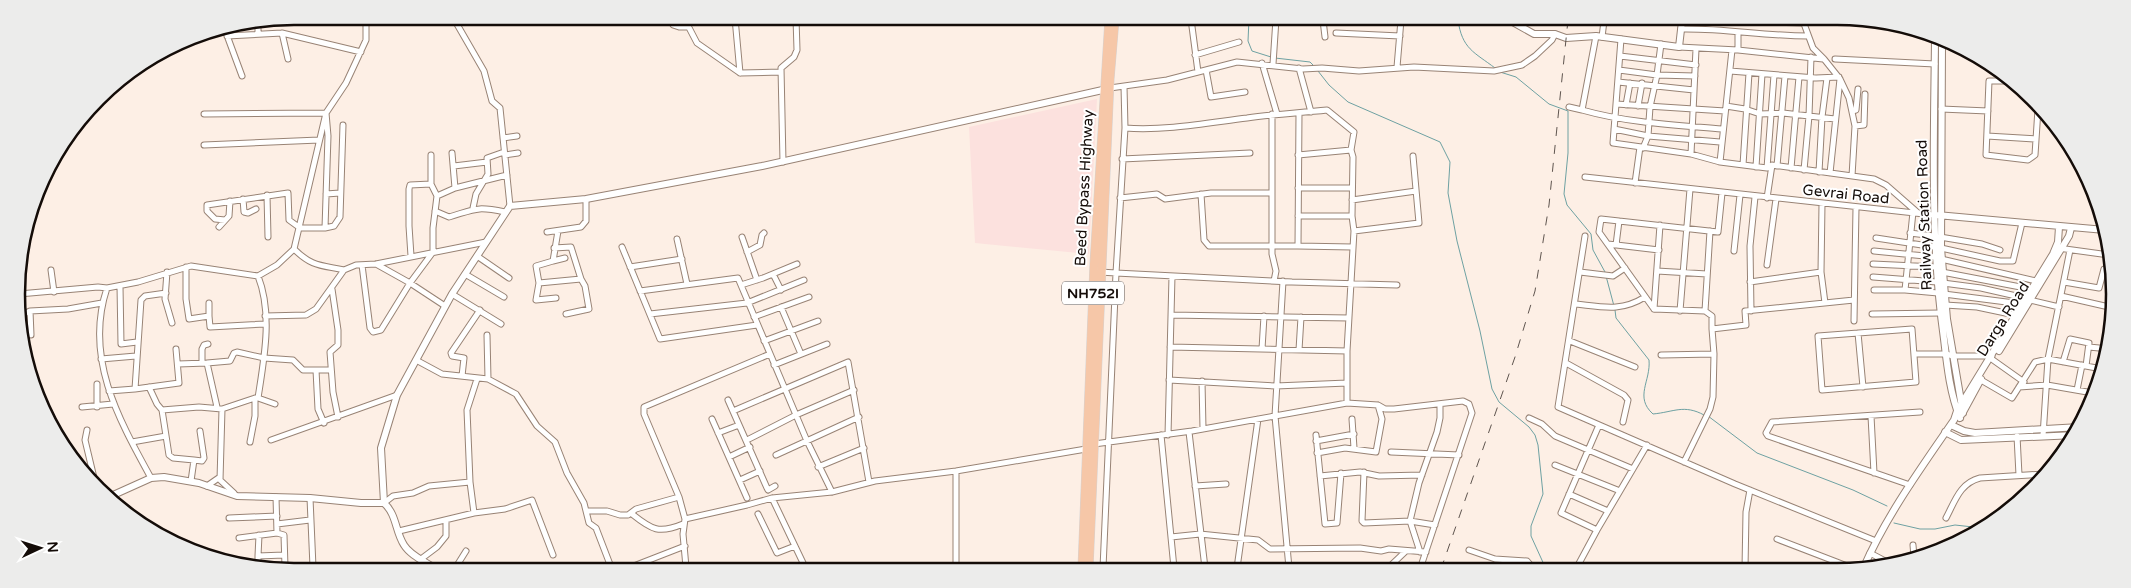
<svg xmlns="http://www.w3.org/2000/svg" width="2131" height="588" viewBox="0 0 2131 588" font-family="'Varela Round',sans-serif">
<style>
.education{fill:#fce1de}
.lines{fill:none;stroke-linecap:round;stroke-linejoin:round}
.stream{stroke:#6ea1a2;stroke-width:1}
.minor-casing{stroke:#988375;stroke-width:7}
.tertiary-casing{stroke:#988375;stroke-width:8}
.trunk-casing{stroke:#d5d3d3;stroke-width:9}
.minor{stroke:#fff;stroke-width:5}
.tertiary{stroke:#fff;stroke-width:6}
.trunk{stroke:#f6c7a8;stroke-width:8}
.rail{stroke:#5f554f;stroke-width:1;stroke-dasharray:9 9;stroke-linecap:butt}
.labels{text-anchor:middle;stroke-width:4;stroke-linejoin:round;paint-order:stroke}
.shield{fill:#fff;stroke:#5a5552;stroke-width:1}
.shield-label{font-size:14px;font-weight:bold;fill:#140c08}
.street-label{font-size:15px;fill:#140c08;stroke:#fff}
.rim{fill:none;stroke:#140c08;stroke-width:2.5}
</style>
<rect width="100%" height="100%" fill="#fdefe5"/>
<path class="education" d="M1097,99L1089,254L975,243L969,127Z"/>
<g class="lines">
<path class="stream" d="M1249,19L1248,41L1252,51L1271,57
M1458,20C1462,49 1474,52 1495,68
M1275,58L1310,62L1314,66
M1318,71L1329,85L1348,102L1440,142L1450,162L1448,193L1457,241L1480,331L1492,389L1499,402L1529,427L1535,435L1538,445L1543,494L1531,526V536L1546,569
M1500,72L1516,77L1549,104L1568,111V153L1564,194L1567,205L1591,234L1593,250L1605,272
M1606,276L1614,306
M1615,310L1616,318L1649,360C1651,381 1634,397 1653,414C1674,412 1684,404 1704,415
M1708,416L1757,453L1853,490L1887,506
M1894,523L1920,529H1935L1955,525L1982,528"/>
<g class="minor-casing">
<path id="minor" d="M669,17L673,25L679,27H688
M684,18L697,43L740,73
M735,18L740,73L781,72
M454,19L484,71L492,101L500,108L510,206
M1191,19L1198,72
M1323,20L1325,37
M366,21L476,18
M1652,21H1654
M1740,21L1803,23
M1803,21L1813,48L1824,59L1840,79L1849,98L1855,126L1852,176
M258,23V34
M1681,29C1723,28 1765,36 1808,36
M225,30L242,76
M282,33L288,59
M1336,33L1400,36
M227,36L282,33L361,52
M1596,36L1582,110C1628,123 1675,125 1722,129
M1602,37L1604,21
M1621,39L1613,143L1691,154L1720,162L1767,168L1772,165L1874,179L1886,185L1918,213
M1679,47L1738,50L1823,59
M1738,50V32
M1195,55L1239,42
M1620,56L1696,65
M1835,59L1935,64
M1262,63L1277,114
M1273,64L1276,19
M1397,67L1401,20
M1299,68L1311,112
M1206,70L1211,97L1245,92
M1619,70L1657,75L1695,76
M1730,71L1816,78L1839,77
M2009,81H1989L1986,155L2028,160L2035,155L2038,109
M1618,82L1694,90
M1124,86L1125,128L1116,273L1292,282L1397,285
M1110,88L1167,80L1237,62L1303,69L1322,68L1359,71L1414,67L1494,71L1522,65L1535,56L1552,40L1555,34
M1616,104L1725,111
M1626,105L1630,83
M1638,106L1642,83
M1726,106L1745,109L1760,114L1783,113L1835,119
M1569,107L1582,110
M1941,109L1988,111
M1852,111L1856,110L1858,89
M1299,113L1298,246L1352,247
M204,114L326,113L328,136L325,228H300L289,220L288,193L207,205V211L215,219L225,220
M1272,114V254L1276,271L1274,281
M1855,126L1864,125L1865,94
M1125,128C1165,131 1207,123 1247,118C1273,114 1300,113 1327,110L1354,132L1351,150L1353,157L1352,216L1354,231L1347,351V403
M1614,129L1648,136L1720,142
M1987,136L2036,139
M503,138L517,136
M204,145L319,140
M1643,148L1648,136L1650,107L1657,75L1661,44
M452,153L455,188
M1691,154L1696,49
M431,155V184L437,196
M505,155L518,153
M1298,155L1351,150
M1122,159L1250,153
M783,162L781,68L794,57L797,50L796,18
M1720,162L1732,50
M1743,165L1749,73
M454,166L487,162
M1777,166L1785,76
M1756,167L1762,74
M1767,168L1774,75
M1791,168L1799,77
M1804,170L1809,116L1811,57
M1819,172L1822,117L1827,78
M1830,173L1840,79
M1585,177L1933,215
M1635,183L1640,147
M1298,188H1352
M326,194L340,193
M1201,194L1204,240L1209,246H1298
M267,195L268,237
M1120,198L1157,194L1165,199L1211,193H1272
M1767,198L1772,165
M243,199L244,212L248,213L256,209
M1352,200L1416,191
M473,208L476,194L488,174L487,158L504,152
M435,211L449,217C476,209 476,206 505,212
M1298,216H1352
M219,227L229,216L230,201
M325,228L334,226L340,217L343,125
M558,231L553,261L536,266L539,283L581,279L585,286L589,309L566,314
M1354,231L1419,223L1413,156
M547,232L581,227L586,221V199
M1910,233L1934,236
M1585,236L1558,407L1735,484L1876,541
M742,237L757,280
M1940,237L1982,244L2000,250
M1876,238L1935,247
M677,239L687,284
M1608,244L1659,250
M1616,245L1619,221
M622,247L660,339L757,325
M554,248L571,247L581,279
M1941,248L2000,261H2013L2022,223
M2058,248L2109,255
M294,249C312,267 321,265 344,270
M1734,251L1740,195
M1874,251L1935,257
M747,252L760,245L762,235L764,233
M411,256L409,226V189L410,185L431,184
M477,256L509,278
M1941,259L2036,281
M553,261L565,258
M376,264L410,283L445,306
M1873,264L1936,267
M362,265L370,328L373,332L381,330L410,283L433,252V228L437,196L455,188L507,175
M1767,265L1776,199
M186,267V299L189,319L209,316L210,327L265,324
M630,267L682,259
M51,270L54,292
M1657,271L1707,274
M167,272L165,299L172,323
M1100,272L1116,273L1103,568
M1580,272L1613,276L1625,268
M1821,272L1822,204
M1942,272L2031,289
M465,274L504,297
M773,274L781,290
M1873,277L1937,282
M1283,281L1275,416L1289,568
M1750,282L1821,272L1825,303
M2064,282L2099,288L2104,269
M539,283L536,300L556,298
M1943,283L1981,288L2025,298
M741,285L763,278L797,264
M120,286L121,344L137,342
M332,289L338,330V345L330,352L333,392L338,417
M1874,290H1905L1938,293
M1905,290L1913,212
M640,291L738,278L807,441L832,492
M166,293L145,296L141,300L135,389L179,383L176,349
M19,294L98,287L107,288
M452,294L501,324
M1944,294L2022,304
M2061,296L2109,307
M2030,300L2059,307
M209,303V316
M1576,304C1603,307 1621,312 1645,297
M1945,305L1977,307L2015,315
M781,307L801,354
M1654,309L1599,232L1601,219L1718,232L1722,193
M1654,309L1660,225
M1654,309L1705,311L1712,316V329
M30,311L31,335
M1680,311L1690,189
M1705,311L1710,231
M1751,311L1750,246L1755,197
M650,314L747,303L804,280
M1872,314L1941,313
M22,315L30,311L68,309L102,303
M1171,315L1349,318
M265,316L306,315L316,309L344,270L356,265L376,264L486,242
M754,317L809,297
M1854,321L1856,208
M1912,329L1916,382L1822,390L1818,336Z
M1858,333L1863,387
M487,335L488,379
M764,341L818,321
M1570,341L1635,367
M1170,347L1347,351
M2089,347L2109,349
M1262,349L1264,316
M1299,350L1301,317
M1914,354H1946L1953,356H1992
M1661,355L1714,354L1712,329L1746,325L1745,311L1854,300
M101,359L136,356
M416,360L442,374L488,379L516,394L537,426L555,442L567,473L584,503L589,523L596,528L611,567
M1993,360L2024,382
M202,362V349L204,345L208,344
M2063,362L2070,339L2089,343L2086,366
M207,363L230,361L234,353L237,352L264,358L293,360L303,370H316L318,409L324,423
M1566,363L1624,395L1628,400L1623,422
M178,364L207,363L217,407
M774,365L827,344
M316,370H331
M462,376L464,358L452,356L451,353L480,310
M1169,380L1276,386L1347,383
M1981,380L2012,398L2035,362L2048,359L2102,369
M1202,381L1203,429
M97,384V407
M149,387L157,404L162,410L199,407L222,409L220,480L234,493
M2019,387L2047,385L2093,393
M2077,390L2082,365
M109,391L135,389
M258,398L275,404
M728,400L767,488L768,490L775,486
M82,407L113,404
M222,409L255,398
M162,410L169,455L173,458L194,460L191,481
M733,411L848,362L869,482
M1871,416L1874,473
M1529,418L1542,424L1555,436L1633,469
M712,419L747,498
M1352,419L1354,448
M87,430L85,440L95,482
M1189,432L1205,568
M718,433L739,425
M1161,435L1174,568
M1168,435L1172,276
M1316,435L1325,524L1337,523L1341,473
M2017,436L2019,475
M2043,436L2048,359L2070,250
M271,440L397,395
M747,440L796,415L854,390
M1316,441L1354,434
M132,442L166,436
M250,442L255,416V398H258C264,359 273,314 258,276
M1094,444L1192,431L1347,403L1378,405L1385,409H1394L1463,401L1469,404L1472,413L1420,569
M1391,452L1459,455
M1317,453L1345,448L1376,452L1382,419L1378,405
M776,455L859,417
M729,457L750,447
M194,460L202,461L204,458L200,431
M1684,462L1710,409L1713,397L1714,354
M1555,465L1620,491
M818,467L864,448
M1364,472L1362,521L1364,523L1410,521L1435,525
M1320,476L1360,472L1379,476L1422,475
M151,478C118,418 84,357 107,288L138,282L191,266L258,276L277,265L294,249L326,113L346,83L366,40V16
M740,480L760,471
M1910,485L1768,436L1766,433L1772,422L1920,412
M207,486L220,477
M1195,486L1226,484
M1569,494L1608,511
M276,497L277,533L284,535L285,567
M679,497L644,414V407L770,354
M310,498L313,567
M772,498L805,567
M384,503L393,496L413,493L429,486L470,482
M586,511H607L620,515H628L636,509L679,497L685,519
M474,513L470,482L467,410L477,379
M632,514C652,530 659,534 683,524
M758,514L777,553L795,546
M229,518L277,516
M1946,518C1955,501 1960,483 1980,478L2044,474
M277,524L310,520
M1597,530L1561,513L1599,425
M399,531L474,513L505,509L532,500L553,555
M1171,537L1200,534L1258,540L1270,549L1360,548L1381,551L1389,549L1426,552
M239,538L277,533
M1777,539L1855,569
M1913,545L1914,557
M1469,550L1495,559L1527,561L1534,569
M1420,552L1410,521L1419,483L1437,432L1440,418V404
M1870,553L1891,564
M258,556L259,535
M421,559L437,547L446,536V520
M258,566V556L284,555
M456,567L466,551
M631,567L685,546
M686,567L683,534L685,519L747,505L772,498L832,492L875,481L956,471L1086,449
M1763,567L1769,569
M956,568V471
M1237,568L1258,419
M1387,569L1406,551
M1576,569L1597,530L1647,445
M1745,569L1746,512L1750,490"/>
</g>
<g class="tertiary-casing">
<path id="tertiary" d="M1509,20L1534,34H1555L1566,38L1596,36L1679,47L1682,21
M1935,40C1934,140 1930,240 1944,339C1947,365 1950,394 1960,418
M1942,43L1941,248L1947,319L1963,413
M1937,215L2105,230
M1999,351L2069,236L2071,228
M1962,414L1981,379
M1951,425L1964,431L1975,433L2080,427
M1945,432L1961,440L2076,435
M111,496L151,478L164,477L199,483L237,496L310,498L361,503H384
M433,567C424,561 410,555 404,545C395,531 397,515 384,503L381,448L397,395L452,294L510,206L586,199L762,166L1107,89
M1863,569C1886,516 1921,468 1954,420L1957,411L2053,254L2058,242L2059,227"/>
</g>
<g class="trunk-casing">
<path id="trunk" d="M1082,568L1094,264L1109,19
M1089,568L1110,79L1115,19"/>
</g>
<use href="#minor" class="minor"/>
<use href="#tertiary" class="tertiary"/>
<use href="#trunk" class="trunk"/>
<path class="rail" d="M1441,569L1515,357L1535,291L1549,205L1568,20"/>
</g>
<g class="labels">
<rect class="shield" x="1062" y="281.5" width="62" height="23" rx="4"/>
<g class="shield-label">
<text x="1093" y="298">NH752I</text>
</g>
<g class="street-label">
<text transform="translate(1084 188) rotate(-87)" y="5">Beed Bypass Highway</text>
<text transform="translate(1846 194) rotate(6)" y="5">Gevrai Road</text>
<text transform="translate(1924 215) rotate(-92)" y="5">Railway Station Road</text>
<text transform="translate(2003 319) rotate(-58)" y="5">Darga Road</text>
</g>
</g>
<path d="M0 0H2131V588H0ZM294 25H1837A269 269 0 0 1 2106 294V294A269 269 0 0 1 1837 563H294A269 269 0 0 1 25 294V294A269 269 0 0 1 294 25Z" fill="#ececeb" fill-rule="evenodd"/>
<path class="rim" d="M294 25H1837A269 269 0 0 1 2106 294V294A269 269 0 0 1 1837 563H294A269 269 0 0 1 25 294V294A269 269 0 0 1 294 25Z"/>
<g transform="translate(40 548) rotate(86)" stroke="#ffffff" stroke-width="4" paint-order="stroke">
<path d="M0-4L9 19L0 12L-9 19Z" fill="#140c08"/>
<text y="-8" font-size="14" font-weight="bold" text-anchor="middle" fill="#140c08">N</text>
</g>
</svg>
